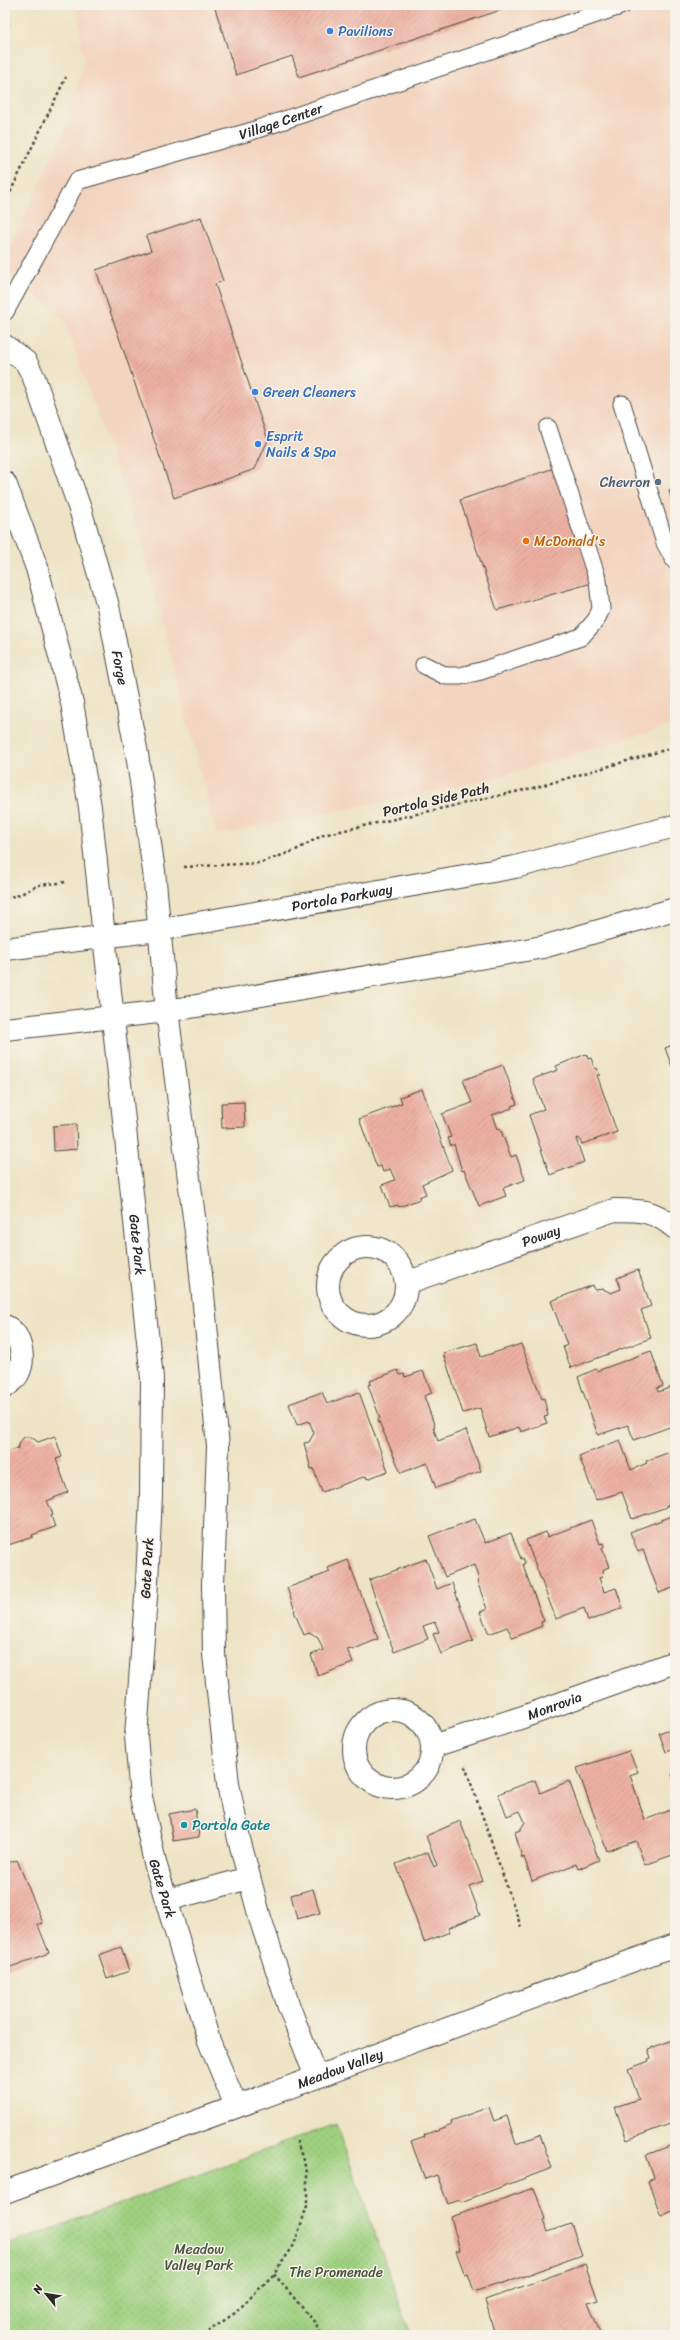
<svg xmlns="http://www.w3.org/2000/svg" width="680" height="2340" font-family="Sriracha,sans-serif">
<defs>
<pattern id="park-dots" width="8" height="8" patternUnits="userSpaceOnUse"><rect width="8" height="8" fill="#9ed07f"/><path d="M2 2h.1M6 6h.1" fill="none" stroke="#88b36e" stroke-width="1.8" stroke-linecap="round"/></pattern>
<pattern id="building-hatch" width="6" height="6" patternUnits="userSpaceOnUse"><rect width="6" height="6" fill="#edb1a1"/><path d="M-1 1l2-2M0 6l6-6M5 7l2-2" fill="none" stroke="#cb988b"/></pattern>
</defs>
<rect width="100%" height="100%" fill="#f7f3e8"/>
<filter id="ink" filterUnits="userSpaceOnUse"><feTurbulence type="fractalNoise" baseFrequency=".025" numOctaves="2"/><feDisplacementMap in="SourceGraphic" scale="8" xChannelSelector="R" yChannelSelector="G"/><feConvolveMatrix kernelMatrix="1 2 1 2 8 2 1 2 1" color-interpolation-filters="sRGB"/></filter>
<filter id="wash" filterUnits="userSpaceOnUse"><feTurbulence type="fractalNoise" baseFrequency=".012" numOctaves="4" result="noise"/><feDisplacementMap in="SourceGraphic" scale="16" xChannelSelector="R" yChannelSelector="G"/><feGaussianBlur stdDeviation="0.9" result="paint"/><feColorMatrix in="noise" values="0 0 0 0 0 0 0 0 0 0 0 0 0 0 0 0 0 1.4 0 .05"/><feComposite in="paint" operator="in"/></filter>
<g filter="url(#wash)">
<rect width="100%" height="100%" fill="#eee3c5"/>
<!-- built -->
<path fill="#f3d4bf" d="M 76,5 L 675,5 L 675,724 L 488,780 L 217,835 L 139,533 L 64,319 L 5,269 L 5,258 L 69,121 L 84,59 Z"/>
<!-- park -->
<path fill="url(#park-dots)" stroke="#647e55" d="M 336,2124 L 411,2335 L 5,2335 L 5,2246 Z"/>
<g id="blocks">
<!-- building -->
<g fill="url(#building-hatch)">
<path d="M 5,5 L 8,5 L 9,27 L 5,28 Z"/>
<path d="M 214,5 L 516,5 L 299,77 L 292,56 L 236,75 Z"/>
<path d="M 201,217 L 223,281 L 215,284 L 268,440 L 255,469 L 174,498 L 96,270 L 151,251 L 146,236 Z"/>
<path d="M 554,468 L 592,583 L 497,610 L 460,500 Z"/>
<path d="M 675,489 L 675,509 L 669,491 Z"/>
<path d="M 675,1044 L 675,1074 L 665,1048 Z"/>
<path d="M 586,1054 L 588,1059 L 591,1058 L 595,1069 L 597,1068 L 600,1075 L 597,1075 L 617,1132 L 582,1144 L 579,1138 L 576,1139 L 584,1162 L 550,1175 L 529,1115 L 544,1109 L 533,1079 L 558,1070 L 556,1066 Z"/>
<path d="M 503,1065 L 517,1104 L 511,1106 L 512,1108 L 492,1115 L 497,1129 L 500,1128 L 511,1157 L 516,1155 L 525,1180 L 503,1188 L 506,1196 L 479,1206 L 464,1170 L 462,1171 L 454,1144 L 451,1146 L 448,1138 L 451,1137 L 442,1114 L 472,1103 L 463,1080 Z"/>
<path d="M 422,1089 L 452,1170 L 422,1184 L 426,1194 L 419,1197 L 420,1199 L 399,1207 L 398,1205 L 390,1207 L 382,1185 L 395,1180 L 390,1169 L 383,1172 L 381,1166 L 377,1167 L 359,1119 L 402,1103 L 400,1097 Z"/>
<path d="M 244,1102 L 245,1127 L 222,1128 L 221,1103 Z"/>
<path d="M 76,1124 L 77,1149 L 54,1151 L 53,1126 Z"/>
<path d="M 638,1270 L 651,1306 L 641,1310 L 651,1338 L 571,1368 L 563,1347 L 567,1345 L 551,1301 L 593,1285 L 595,1290 L 603,1289 L 611,1293 L 621,1289 L 617,1278 Z"/>
<path d="M 477,1343 L 481,1357 L 521,1344 L 542,1399 L 544,1398 L 548,1416 L 544,1417 L 547,1423 L 521,1432 L 519,1427 L 489,1437 L 480,1408 L 463,1413 L 443,1353 Z"/>
<path d="M 651,1351 L 663,1386 L 657,1388 L 658,1392 L 675,1386 L 675,1425 L 634,1440 L 628,1425 L 598,1435 L 578,1377 L 596,1369 L 597,1371 Z"/>
<path d="M 398,1370 L 400,1375 L 404,1374 L 405,1377 L 423,1371 L 432,1393 L 424,1396 L 435,1427 L 433,1427 L 438,1441 L 466,1430 L 481,1471 L 436,1488 L 427,1463 L 401,1473 L 378,1419 L 380,1418 L 368,1385 L 371,1384 L 370,1381 Z"/>
<path d="M 322,1392 L 327,1404 L 359,1392 L 388,1471 L 367,1479 L 366,1476 L 322,1492 L 313,1468 L 311,1469 L 304,1443 L 309,1442 L 314,1433 L 309,1421 L 297,1425 L 289,1404 Z"/>
<path d="M 55,1436 L 62,1457 L 56,1459 L 68,1492 L 47,1501 L 51,1509 L 53,1515 L 51,1516 L 55,1527 L 32,1535 L 33,1537 L 5,1546 L 5,1453 L 18,1448 L 20,1442 L 24,1437 L 31,1437 L 38,1442 Z"/>
<path d="M 620,1440 L 631,1470 L 647,1463 L 646,1461 L 675,1450 L 675,1505 L 670,1506 L 670,1504 L 664,1508 L 632,1519 L 622,1492 L 596,1500 L 579,1456 Z"/>
<path d="M 675,1515 L 675,1587 L 659,1593 L 643,1550 L 638,1552 L 630,1532 Z"/>
<path d="M 475,1519 L 485,1543 L 511,1533 L 521,1559 L 523,1558 L 525,1563 L 523,1564 L 525,1571 L 544,1621 L 541,1622 L 542,1626 L 513,1638 L 507,1627 L 489,1634 L 480,1612 L 487,1609 L 477,1581 L 479,1580 L 474,1565 L 445,1577 L 429,1536 Z"/>
<path d="M 591,1520 L 600,1544 L 603,1543 L 604,1547 L 602,1548 L 609,1567 L 604,1569 L 602,1577 L 599,1578 L 604,1592 L 616,1588 L 623,1608 L 588,1621 L 584,1608 L 556,1619 L 526,1540 L 546,1532 L 547,1537 Z"/>
<path d="M 426,1559 L 437,1589 L 452,1583 L 473,1641 L 441,1654 L 433,1634 L 439,1632 L 435,1622 L 423,1626 L 428,1639 L 394,1652 L 369,1580 Z"/>
<path d="M 348,1560 L 378,1639 L 352,1650 L 351,1648 L 347,1649 L 353,1663 L 318,1676 L 311,1655 L 323,1650 L 318,1638 L 309,1633 L 304,1635 L 294,1611 L 295,1610 L 287,1588 L 330,1572 L 328,1568 Z"/>
<path d="M 675,1727 L 675,1749 L 666,1752 L 659,1733 Z"/>
<path d="M 629,1751 L 638,1772 L 630,1775 L 645,1820 L 670,1810 L 675,1824 L 675,1854 L 645,1865 L 636,1841 L 607,1851 L 577,1768 Z"/>
<path d="M 675,1773 L 675,1783 L 672,1774 Z"/>
<path d="M 535,1780 L 540,1793 L 569,1781 L 599,1860 L 578,1869 L 576,1864 L 532,1881 L 524,1857 L 522,1858 L 515,1832 L 520,1830 L 525,1822 L 520,1811 L 507,1816 L 498,1794 Z"/>
<path d="M 195,1809 L 199,1837 L 173,1841 L 169,1814 Z"/>
<path d="M 460,1821 L 483,1881 L 469,1886 L 480,1915 L 448,1928 L 450,1932 L 424,1942 L 396,1864 L 428,1852 L 434,1867 L 437,1865 L 426,1836 Z"/>
<path d="M 17,1860 L 43,1923 L 38,1925 L 49,1953 L 5,1969 L 5,1864 Z"/>
<path d="M 313,1889 L 320,1913 L 297,1919 L 291,1895 Z"/>
<path d="M 121,1947 L 129,1971 L 107,1979 L 99,1955 Z"/>
<path d="M 673,2040 L 675,2122 L 627,2140 L 615,2107 L 639,2099 L 628,2069 L 649,2061 L 648,2059 L 651,2058 L 648,2049 Z"/>
<path d="M 489,2107 L 494,2121 L 507,2116 L 516,2144 L 540,2135 L 552,2168 L 461,2202 L 460,2200 L 448,2204 L 437,2175 L 425,2179 L 411,2142 L 425,2137 L 424,2135 L 452,2124 L 451,2121 Z"/>
<path d="M 675,2144 L 675,2210 L 661,2216 L 648,2181 L 654,2178 L 646,2155 Z"/>
<path d="M 534,2188 L 545,2219 L 543,2220 L 547,2232 L 571,2224 L 582,2255 L 500,2285 L 499,2283 L 474,2291 L 468,2274 L 465,2275 L 456,2251 L 460,2250 L 451,2217 Z"/>
<path d="M 585,2264 L 598,2300 L 588,2303 L 601,2335 L 495,2335 L 485,2300 Z"/>
</g>
</g>
</g>
<g filter="url(#ink)">
<use href="#blocks" fill-opacity="0" stroke="#484742" stroke-width="1"/>
<g fill="none" stroke-linecap="round" stroke-linejoin="round">
<!-- service casing -->
<g stroke="#484742" stroke-width="19">
<g id="service">
<path id="s1" d="M 5,312 L 77,181 L 249,132 L 623,5"/>
<path d="M 622,404 L 665,543 L 675,561"/>
<path d="M 424,665 L 446,676 L 460,676 L 481,671 L 581,637 L 596,620 L 601,609 L 598,581 L 548,428"/>
</g>
</g>
<!-- minor casing -->
<g stroke="#484742" stroke-width="24">
<g id="minor">
<circle cx="367" cy="1286" r="39"/>
<path id="s2" d="M 406,1283 L 614,1210 C 640,1210 654,1210 675,1228"/>
<path d="M 5,1326 C 21,1333 26,1359 18,1374 C 16,1378 9,1384 5,1387"/>
<circle cx="393" cy="1749" r="39"/>
<path id="s3" d="M 433,1746 L 523,1717 L 675,1662"/>
</g>
</g>
<!-- tertiary casing -->
<g stroke="#484742" stroke-width="24">
<g id="tertiary">
<path id="s4" d="M 5,346 L 26,362 L 34,378 L 81,512 L 108,606 L 137,754 L 154,871 L 167,1011 L 199,1255 L 218,1446 L 213,1583 L 214,1654 L 228,1784 L 239,1839 L 260,1918 L 289,2007 L 316,2077"/>
<path id="s5" d="M 5,483 L 37,568 L 72,703 L 90,807 L 152,1378 L 151,1495 L 147,1583 L 136,1736 L 141,1797 L 155,1863 L 209,2041 L 236,2106"/>
<path d="M 167,1900 L 249,1878"/>
<path id="s6" d="M 5,2192 L 675,1945"/>
</g>
</g>
<!-- primary casing -->
<g stroke="#484742" stroke-width="24">
<g id="primary">
<path id="s7" d="M 5,949 L 158,930 L 515,867 L 675,826"/>
<path d="M 5,1029 L 167,1011 L 543,947 L 675,909"/>
</g>
</g>
<!-- path -->
<g stroke="#484742" stroke-width="2.5" stroke-dasharray="3 3" stroke-linecap="butt">
<path d="M 5,187 L 11,191"/>
<path d="M 5,203 L 66,77"/>
<path d="M 184,867 L 259,863 L 294,851 L 323,835 L 537,787 L 675,747"/>
<path d="M 5,898 L 19,895 L 38,885 L 68,882"/>
<path d="M 465,1766 L 521,1927"/>
<path d="M 274,2274 L 316,2324 L 322,2335"/>
<path d="M 203,2335 L 235,2313 L 274,2274 L 294,2245 L 307,2206 L 307,2172 L 296,2139"/>
</g>
<!-- service -->
<use href="#service" stroke="#fff" stroke-width="17"/>
<!-- minor -->
<use href="#minor" stroke="#fff" stroke-width="22"/>
<!-- tertiary -->
<use href="#tertiary" stroke="#fff" stroke-width="22"/>
<!-- primary -->
<use href="#primary" stroke="#fff" stroke-width="22"/>
</g>
</g>
<!-- markers -->
<g fill="#3f7fe0" stroke="#f7f3e8" stroke-width="1.5">
<circle cx="330" cy="31" r="4"/>
<circle cx="255" cy="392" r="4"/>
<circle cx="258" cy="444" r="4"/>
</g>
<circle fill="#5c6f8a" stroke="#f7f3e8" stroke-width="1.5" cx="658" cy="482" r="4"/>
<circle fill="#e8710a" stroke="#f7f3e8" stroke-width="1.5" cx="526" cy="541" r="4"/>
<circle fill="#0f9aa8" stroke="#f7f3e8" stroke-width="1.5" cx="184" cy="1825" r="4"/>
<g text-anchor="middle" dominant-baseline="central" stroke-width="3" stroke-linejoin="round" paint-order="stroke">
<!-- shop labels -->
<g font-size="14" fill="#366cbe" stroke="#f7f3e8" text-anchor="start">
<text x="338" y="31">Pavilions</text>
<text x="263" y="392">Green Cleaners</text>
<text x="266" y="436">Esprit<tspan x="266" dy="16">Nails &amp; Spa</tspan></text>
</g>
<!-- street labels -->
<g font-size="14" fill="#2b2b2b" stroke="#f7f3e8">
<text stroke="none"><textPath href="#s1" startOffset="362">Village Center</textPath></text>
<text stroke="none"><textPath href="#s4" startOffset="347">Forge</textPath></text>
<text transform="translate(436 800) rotate(-13)">Portola Side Path</text>
<text stroke="none"><textPath href="#s7" startOffset="341">Portola Parkway</textPath></text>
<text stroke="none"><textPath href="#s2" startOffset="143">Poway</textPath></text>
<text stroke="none"><textPath href="#s5" startOffset="776">Gate Park</textPath></text>
<text transform="translate(147 1568) rotate(-87)">Gate Park</text>
<text stroke="none"><textPath href="#s3" startOffset="128">Monrovia</textPath></text>
<text stroke="none"><textPath href="#s5" startOffset="1424">Gate Park</textPath></text>
<text stroke="none"><textPath href="#s6" startOffset="357">Meadow Valley</textPath></text>
</g>
<!-- service labels -->
<g font-size="14" fill="#4e5e75" stroke="#f7f3e8" text-anchor="end">
<text x="650" y="482">Chevron</text>
</g>
<!-- food labels -->
<g font-size="14" fill="#c56008" stroke="#f7f3e8" text-anchor="start">
<text x="534" y="541">McDonald's</text>
</g>
<!-- culture labels -->
<g font-size="14" fill="#0d838f" stroke="#f7f3e8" text-anchor="start">
<text x="192" y="1825">Portola Gate</text>
</g>
<!-- park labels -->
<g font-size="14" fill="#485440" stroke="#f7f3e8">
<text x="199" y="2249">Meadow<tspan x="199" dy="16">Valley Park</tspan></text>
<text x="336" y="2272">The Promenade</text>
</g>
</g>
<!-- margin -->
<rect width="680" height="2340" fill="none" stroke="#f7f3e8" stroke-width="20"/>
<!-- north arrow -->
<g transform="translate(46 2294) rotate(300)" stroke="#f7f3e8" stroke-width="3" paint-order="stroke">
<path d="M0-3L7 15L0 10L-7 15Z" fill="#2b2b2b"/>
<text y="-6" font-size="11" font-weight="bold" text-anchor="middle" fill="#2b2b2b">N</text>
</g>
</svg>
